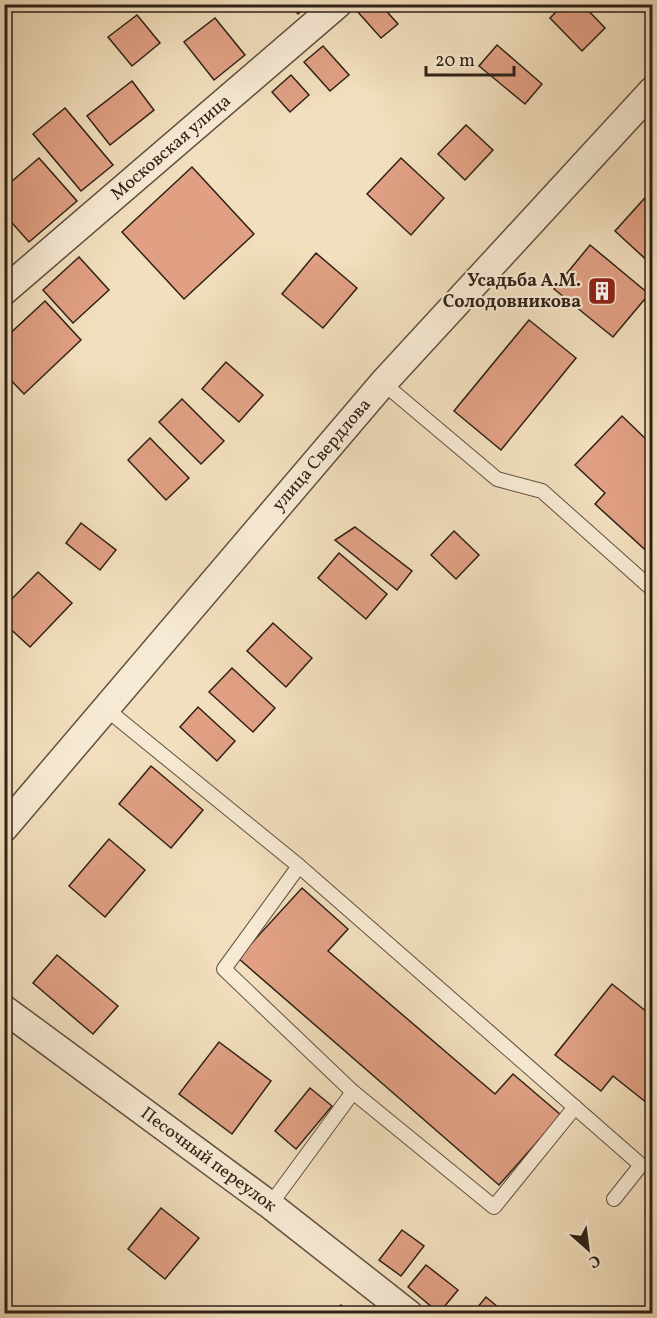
<svg xmlns="http://www.w3.org/2000/svg" width="657" height="1318" font-family="Vollkorn,serif">
<rect width="100%" height="100%" fill="#f2dfbd"/>
<filter id="stains"><feTurbulence type="fractalNoise" baseFrequency=".00333" numOctaves="4"/><feColorMatrix values="0 0 0 0 .2 0 0 0 0 .09 0 0 0 0 .02 0 0 0 .5 -.17"/></filter>
<radialGradient id="worn" r=".72"><stop offset=".6" stop-color="#630" stop-opacity="0"/><stop offset="1" stop-color="#630" stop-opacity=".3"/></radialGradient>
<!-- building -->
<g fill="#e1a084" stroke="#2f2118" stroke-width="1.5">
<path d="M 4,4 L 19,4 L 4,17 Z"/>
<path d="M 290,4 L 309,4 L 298,14 Z"/>
<path d="M 365,4 L 380,4 L 398,24 L 381,38 L 357,11 Z"/>
<path d="M 564,4 L 582,4 L 605,28 L 582,51 L 550,18 Z"/>
<path d="M 137,15 L 160,43 L 132,66 L 108,37 Z"/>
<path d="M 215,18 L 245,55 L 214,80 L 184,42 Z"/>
<path d="M 497,45 L 542,84 L 525,104 L 479,66 Z"/>
<path d="M 323,46 L 349,75 L 330,91 L 304,62 Z"/>
<path d="M 291,75 L 309,95 L 290,112 L 272,92 Z"/>
<path d="M 132,81 L 154,110 L 110,145 L 87,116 Z"/>
<path d="M 65,108 L 113,165 L 81,191 L 33,134 Z"/>
<path d="M 466,125 L 493,150 L 465,180 L 438,154 Z"/>
<path d="M 39,158 L 77,201 L 29,242 L 4,214 L 4,188 Z"/>
<path d="M 401,158 L 444,198 L 411,235 L 367,194 Z"/>
<path d="M 192,167 L 254,234 L 184,299 L 122,232 Z"/>
<path d="M 652,190 L 652,265 L 615,231 Z"/>
<path d="M 590,245 L 649,294 L 613,337 L 554,289 Z"/>
<path d="M 316,253 L 357,288 L 323,328 L 282,294 Z"/>
<path d="M 79,257 L 109,290 L 73,323 L 43,290 Z"/>
<path d="M 45,301 L 81,340 L 24,394 L 4,373 L 4,339 Z"/>
<path d="M 529,320 L 576,358 L 501,450 L 454,411 Z"/>
<path d="M 226,362 L 263,395 L 239,422 L 202,389 Z"/>
<path d="M 182,399 L 224,441 L 201,464 L 159,422 Z"/>
<path d="M 622,416 L 652,445 L 652,556 L 595,504 L 605,493 L 575,465 Z"/>
<path d="M 150,438 L 189,478 L 166,500 L 128,460 Z"/>
<path d="M 81,523 L 116,550 L 100,570 L 66,543 Z"/>
<path d="M 355,527 L 412,571 L 397,590 L 335,540 Z"/>
<path d="M 454,531 L 479,555 L 456,579 L 431,555 Z"/>
<path d="M 339,553 L 387,594 L 366,619 L 318,578 Z"/>
<path d="M 38,572 L 72,603 L 30,647 L 4,623 L 4,607 Z"/>
<path d="M 273,623 L 312,658 L 286,687 L 247,651 Z"/>
<path d="M 232,668 L 275,708 L 253,732 L 209,692 Z"/>
<path d="M 198,707 L 235,741 L 217,761 L 180,727 Z"/>
<path d="M 151,766 L 203,810 L 171,848 L 119,804 Z"/>
<path d="M 109,839 L 145,870 L 105,917 L 69,886 Z"/>
<path d="M 302,888 L 348,929 L 328,951 L 495,1094 L 513,1074 L 561,1115 L 499,1185 L 238,958 Z"/>
<path d="M 57,955 L 118,1006 L 93,1034 L 33,983 Z"/>
<path d="M 612,984 L 652,1016 L 652,1107 L 613,1076 L 601,1091 L 555,1055 Z"/>
<path d="M 219,1042 L 271,1081 L 232,1134 L 179,1094 Z"/>
<path d="M 310,1088 L 332,1106 L 296,1149 L 275,1131 Z"/>
<path d="M 652,1204 L 652,1219 L 645,1213 Z"/>
<path d="M 161,1208 L 199,1238 L 165,1279 L 128,1249 Z"/>
<path d="M 402,1230 L 424,1246 L 401,1276 L 379,1260 Z"/>
<path d="M 426,1265 L 458,1290 L 439,1313 L 408,1287 Z"/>
<path d="M 486,1297 L 505,1313 L 472,1314 Z"/>
<path d="M 341,1305 L 352,1314 L 334,1314 Z"/>
</g>
<g fill="none" stroke-linecap="round" stroke-linejoin="round">
<!-- lane casing -->
<g stroke="#605041" stroke-width="16">
<g id="lane">
<path d="M 383,383 L 497,479 L 542,491 L 652,589"/>
<path d="M 105,708 L 299,866 L 224,969 L 353,1092 L 270,1205"/>
<path d="M 299,866 L 641,1165 L 614,1199"/>
<path d="M 353,1092 L 494,1207 L 575,1107"/>
</g>
</g>
<!-- street casing -->
<g stroke="#605041" stroke-width="30">
<g id="street">
<path id="s1" d="M 4,291 L 338,4"/>
<path id="s2" d="M 4,828 L 383,383 L 652,91"/>
<path id="s3" d="M 4,1009 L 270,1205 L 409,1314"/>
</g>
</g>
<!-- lane -->
<use href="#lane" stroke="#f7ead4" stroke-width="14"/>
<!-- street -->
<use href="#street" stroke="#f7ead4" stroke-width="27"/>
</g>
<!-- icons -->
<defs>
<g id="building-square" transform="scale(1.5)"><rect x="-9" y="-9" width="18" height="18" rx="4" fill="#8f2418" stroke="#f7ead4"/><path d="M-4-6H4V6H1V3H-1V6H-4ZM-2.5-4.3h1.7v1.8h-1.7ZM.8-4.3h1.7v1.8H.8ZM-2.5-1h1.7V.8h-1.7ZM.8-1h1.7V.8H.8Z" fill="#fff"/></g>
</defs>
<g fill-rule="evenodd">
<use href="#building-square" x="602" y="291"/>
</g>
<g text-anchor="middle" dominant-baseline="central" stroke-width="4.5" stroke-linejoin="round" paint-order="stroke">
<!-- street labels -->
<g font-size="18" fill="#2f2118" stroke="#f7ead4">
<text stroke="none"><textPath href="#s1" startOffset="220">Московская улица</textPath></text>
<text stroke="none"><textPath href="#s2" startOffset="490">улица Свердлова</textPath></text>
<text stroke="none"><textPath href="#s3" startOffset="254">Песочный переулок</textPath></text>
</g>
<!-- poi labels -->
<g font-size="18" font-weight="bold" fill="#2f2118" stroke="#f7ead4" text-anchor="end">
<text x="581" y="281">Усадьба А.М.<tspan x="581" dy="21">Солодовникова</tspan></text>
</g>
</g>
<!-- margin -->
<rect width="657" height="1318" fill="none" stroke="#f2dfbd" stroke-width="24"/>
<rect x="6" y="6" width="645" height="1306" fill="none" stroke="#2f2118" stroke-width="3"/>
<rect x="12" y="12" width="633" height="1294" fill="none" stroke="#2f2118" stroke-width="1.5"/>
<!-- north arrow -->
<g transform="translate(588 1249) rotate(152)" stroke="#f7ead4" stroke-width="4.5" paint-order="stroke">
<path d="M0-4.5L10 22L0 15L-10 22Z" fill="#2f2118"/>
<text y="-9" font-size="16" font-weight="bold" text-anchor="middle" fill="#2f2118">С</text>
</g>
<!-- scale -->
<path d="M426 66v9h88v-9" fill="none" stroke="#2f2118" stroke-width="3"/>
<text x="435" y="66" font-size="18" fill="#2f2118" stroke="#f7ead4" stroke-width="4.5" paint-order="stroke">20 m</text>
<rect width="100%" height="100%" filter="url(#stains)"/>
<rect width="100%" height="100%" fill="url(#worn)"/>
</svg>
